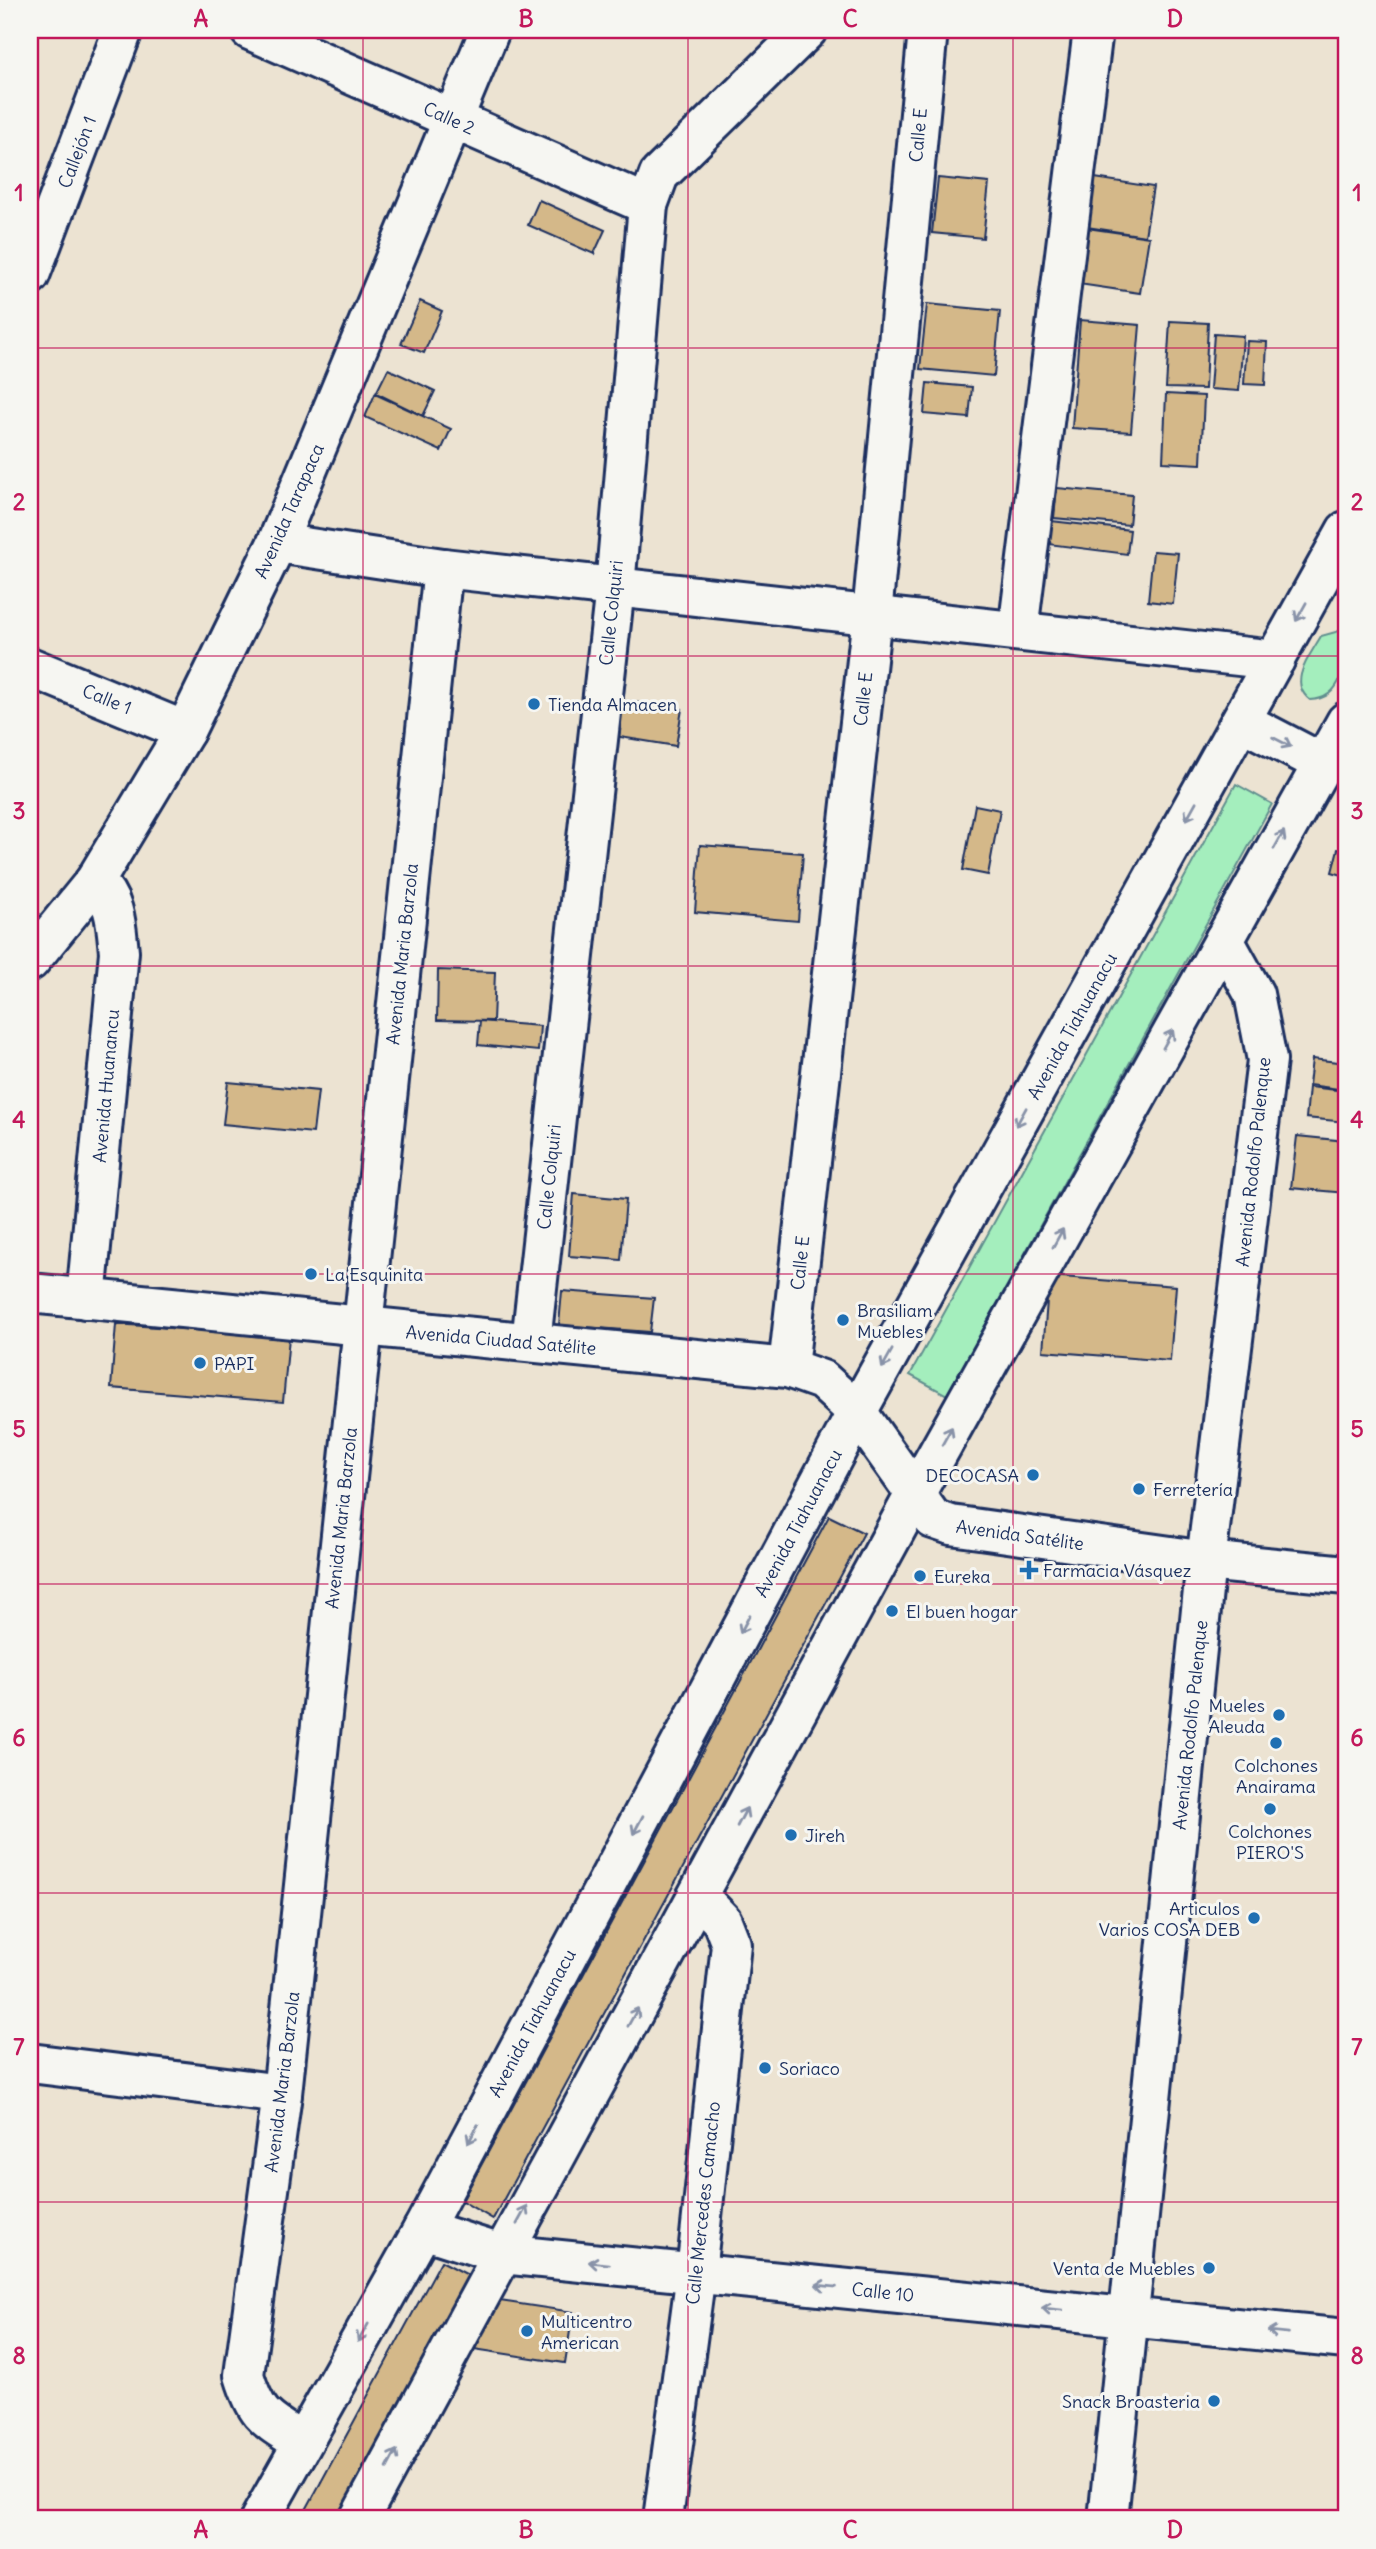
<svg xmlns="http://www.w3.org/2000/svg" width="1376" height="2549" font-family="Delius,sans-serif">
<rect width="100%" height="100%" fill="#ece3d2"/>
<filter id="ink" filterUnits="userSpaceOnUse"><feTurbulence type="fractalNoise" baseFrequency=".0143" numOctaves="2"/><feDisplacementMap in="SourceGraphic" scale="14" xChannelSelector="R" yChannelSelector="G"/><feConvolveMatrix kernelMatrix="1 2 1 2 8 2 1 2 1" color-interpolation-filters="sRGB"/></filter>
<g filter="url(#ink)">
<!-- green -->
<g fill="#a4eebd" stroke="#608e8e" stroke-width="2">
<path d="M 1339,631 L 1346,635 C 1346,661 1344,699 1310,700 C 1287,682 1310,656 1321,636 Z"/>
<path d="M 1236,784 L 1272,804 L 947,1395 L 910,1375 Z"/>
</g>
<!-- building -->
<g fill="#d4b889" stroke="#1b2f5e" stroke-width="2">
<path d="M 1082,176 L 1153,187 L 1145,236 L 1074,225 Z"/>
<path d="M 938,178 L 989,183 L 983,238 L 932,233 Z"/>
<path d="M 539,200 L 605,230 L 594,254 L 528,225 Z"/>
<path d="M 1080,227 L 1149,237 L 1140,293 L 1072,283 Z"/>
<path d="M 420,301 L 442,311 L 424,353 L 401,344 Z"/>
<path d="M 927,304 L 1000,311 L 994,376 L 920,369 Z"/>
<path d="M 1080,320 L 1140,325 L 1131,432 L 1072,428 Z"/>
<path d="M 1170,321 L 1208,323 L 1205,389 L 1166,388 Z"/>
<path d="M 1214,334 L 1243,336 L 1239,391 L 1210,389 Z"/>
<path d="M 1247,341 L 1267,342 L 1265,385 L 1244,384 Z"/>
<path d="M 388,369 L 435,391 L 423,416 L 376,393 Z"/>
<path d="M 927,383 L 972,387 L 969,418 L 924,414 Z"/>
<path d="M 375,394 L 451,429 L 441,451 L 365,417 Z"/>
<path d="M 1166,394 L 1204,396 L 1201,464 L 1163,462 Z"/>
<path d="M 1057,488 L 1132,495 L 1129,525 L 1054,518 Z"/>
<path d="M 1051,521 L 1130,530 L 1127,554 L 1048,544 Z"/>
<path d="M 1153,551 L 1178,553 L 1173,604 L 1148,601 Z"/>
<path d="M 619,700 L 682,709 L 676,746 L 614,736 Z"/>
<path d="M 975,805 L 1000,810 L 988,875 L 963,870 Z"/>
<path d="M 700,845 L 803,853 L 798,921 L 695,912 Z"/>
<path d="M 1338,849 L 1346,851 L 1346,876 L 1332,872 Z"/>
<path d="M 438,970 L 495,972 L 493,1021 L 437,1020 Z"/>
<path d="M 480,1021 L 540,1026 L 538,1051 L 478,1045 Z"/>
<path d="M 1312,1059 L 1346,1063 L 1346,1090 L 1309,1085 Z"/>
<path d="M 228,1082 L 318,1091 L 313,1133 L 223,1124 Z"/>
<path d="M 1309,1087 L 1346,1091 L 1346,1122 L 1306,1118 Z"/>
<path d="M 1297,1136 L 1346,1141 L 1346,1193 L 1291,1188 Z"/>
<path d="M 574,1194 L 626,1199 L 621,1260 L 569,1256 Z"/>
<path d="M 1049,1276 L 1176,1286 L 1170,1361 L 1043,1351 Z"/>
<path d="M 562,1291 L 654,1298 L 650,1332 L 559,1325 Z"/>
<path d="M 116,1324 L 289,1337 L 283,1402 L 111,1388 Z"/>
<path d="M 829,1516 L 864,1533 L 493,2219 L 462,2201 Z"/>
<path d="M 441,2261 L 470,2276 L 338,2519 L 301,2519 Z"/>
<path d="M 500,2301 L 573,2312 L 565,2363 L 474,2349 Z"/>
</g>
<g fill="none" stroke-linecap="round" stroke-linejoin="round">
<!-- minor casing -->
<g stroke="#1b2f5e" stroke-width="44">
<g id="minor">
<path d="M 250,30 L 648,205"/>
<path d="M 30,275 L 123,30"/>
<path d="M 277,543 L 443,568 L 1275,660"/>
<path d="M 1018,631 L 1093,30"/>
<path d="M 30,667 L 185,731"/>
<path d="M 30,961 L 95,881 L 185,731 L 277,543 L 490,30"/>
<path d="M 86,1299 L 119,952 C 116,924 116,901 95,881"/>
<path d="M 531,1342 L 615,587 L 648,205 L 659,175 L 807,30"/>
<path d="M 788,1368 L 872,615 L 928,30"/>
<path d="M 30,2063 L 282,2094"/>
<path d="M 423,2229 L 501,2254 L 1346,2339"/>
<path d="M 301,2442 C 266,2419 257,2418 244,2375 L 282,2094 L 443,568"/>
<path d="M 260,2519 L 423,2229 L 857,1412"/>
<path d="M 359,2519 L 914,1496"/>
<path d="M 663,2519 L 696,2273 L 731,1944 L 722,1921 L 699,1897"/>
<path d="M 1108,2519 L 1206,1561 L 1267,1060 L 1254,994 L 1224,940"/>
</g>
</g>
<!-- major casing -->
<g stroke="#1b2f5e" stroke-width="44">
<g id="major">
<path d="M 1241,721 L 1322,763"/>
<path d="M 30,1293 L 788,1368 L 822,1380 L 857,1412 L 933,1519 L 951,1525 L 1206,1561 L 1346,1575"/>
<path d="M 857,1412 L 1346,531"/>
<path d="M 914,1496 L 1346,722"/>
</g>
</g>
<!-- minor -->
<use href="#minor" stroke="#f6f6f2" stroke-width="38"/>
<!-- major -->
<use href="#major" stroke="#f6f6f2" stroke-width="38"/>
</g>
<!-- one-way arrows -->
<defs><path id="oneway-shaft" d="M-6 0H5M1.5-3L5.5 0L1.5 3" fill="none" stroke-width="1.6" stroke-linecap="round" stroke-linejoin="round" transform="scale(1.75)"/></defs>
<g stroke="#8892a8">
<use href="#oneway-shaft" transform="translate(1301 612) rotate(119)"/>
<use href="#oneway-shaft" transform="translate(1282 742) rotate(27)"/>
<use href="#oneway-shaft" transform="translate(1191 811) rotate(119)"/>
<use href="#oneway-shaft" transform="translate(1279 840) rotate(-61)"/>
<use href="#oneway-shaft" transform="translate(1168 1039) rotate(-61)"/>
<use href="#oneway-shaft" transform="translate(1021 1117) rotate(119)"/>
<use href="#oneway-shaft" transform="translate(1058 1238) rotate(-61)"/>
<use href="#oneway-shaft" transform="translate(887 1359) rotate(119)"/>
<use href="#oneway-shaft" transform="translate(947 1436) rotate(-61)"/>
<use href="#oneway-shaft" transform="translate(745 1624) rotate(118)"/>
<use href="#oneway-shaft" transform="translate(742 1817) rotate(-62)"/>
<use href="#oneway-shaft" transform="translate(638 1825) rotate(118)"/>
<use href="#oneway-shaft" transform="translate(633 2017) rotate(-61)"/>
<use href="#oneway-shaft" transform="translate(473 2134) rotate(118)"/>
<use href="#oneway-shaft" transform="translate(522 2215) rotate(-61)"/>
<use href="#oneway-shaft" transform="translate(599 2263) rotate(-174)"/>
<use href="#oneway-shaft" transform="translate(826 2286) rotate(-174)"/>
<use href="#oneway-shaft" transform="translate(1052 2309) rotate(-174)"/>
<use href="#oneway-shaft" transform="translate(1278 2332) rotate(-174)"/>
<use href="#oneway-shaft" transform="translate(363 2333) rotate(120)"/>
<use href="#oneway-shaft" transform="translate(392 2459) rotate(-62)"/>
</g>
</g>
<!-- grid -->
<path fill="none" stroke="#c2185b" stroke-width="2" stroke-opacity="0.55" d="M 363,30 L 363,2519M 688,30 L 688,2519M 1013,30 L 1013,2519M 30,348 L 1346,348M 30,656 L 1346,656M 30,966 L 1346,966M 30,1274 L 1346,1274M 30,1584 L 1346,1584M 30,1893 L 1346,1893M 30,2202 L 1346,2202"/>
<!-- markers -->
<g fill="#1f6fb2" stroke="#f6f6f2" stroke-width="2.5">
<circle cx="534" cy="704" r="7"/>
<circle cx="311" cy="1274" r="7"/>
<circle cx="843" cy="1320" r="7"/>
<circle cx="200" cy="1363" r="7"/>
<circle cx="1033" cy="1475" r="7"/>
<circle cx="1139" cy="1489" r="7"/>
<path d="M1025.5 1559.5h7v7h7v7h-7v7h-7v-7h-7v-7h7z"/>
<circle cx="920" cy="1576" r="7"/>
<circle cx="892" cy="1611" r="7"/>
<circle cx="1279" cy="1715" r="7"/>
<circle cx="1276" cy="1743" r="7"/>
<circle cx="1270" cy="1809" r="7"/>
<circle cx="791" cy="1835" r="7"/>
<circle cx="1254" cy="1918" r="7"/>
<circle cx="765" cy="2068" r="7"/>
<circle cx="1209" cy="2268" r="7"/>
<circle cx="527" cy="2331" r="7"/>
<circle cx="1214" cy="2401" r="7"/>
</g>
<g text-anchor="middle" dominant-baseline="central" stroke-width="6" stroke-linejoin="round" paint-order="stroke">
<!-- street labels -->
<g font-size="18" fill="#1b2f5e" stroke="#f6f6f2">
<text transform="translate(449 118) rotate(24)">Calle 2</text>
<text transform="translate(918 135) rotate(-85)">Calle E</text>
<text transform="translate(77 152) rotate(-69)">Callejón 1</text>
<text transform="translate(289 511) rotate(-66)">Avenida Tarapaca</text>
<text transform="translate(611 613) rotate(-84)">Calle Colquiri</text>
<text transform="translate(107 699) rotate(22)">Calle 1</text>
<text transform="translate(863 699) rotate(-84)">Calle E</text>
<text transform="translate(402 954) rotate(-84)">Avenida Maria Barzola</text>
<text transform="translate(1072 1026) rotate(-61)">Avenida Tiahuanacu</text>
<text transform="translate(106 1086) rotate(-85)">Avenida Huanancu</text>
<text transform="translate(1253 1162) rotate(-84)">Avenida Rodolfo Palenque</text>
<text transform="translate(549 1177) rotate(-84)">Calle Colquiri</text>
<text transform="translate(800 1263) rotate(-84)">Calle E</text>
<text transform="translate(501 1340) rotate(5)">Avenida Ciudad Satélite</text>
<text transform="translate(341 1518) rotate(-84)">Avenida Maria Barzola</text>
<text transform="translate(798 1523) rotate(-62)">Avenida Tiahuanacu</text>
<text transform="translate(1020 1535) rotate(8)">Avenida Satélite</text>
<text transform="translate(1190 1725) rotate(-84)">Avenida Rodolfo Palenque</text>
<text transform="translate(532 2023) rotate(-62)">Avenida Tiahuanacu</text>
<text transform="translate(282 2082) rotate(-83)">Avenida Maria Barzola</text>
<text transform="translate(703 2203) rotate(-84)">Calle Mercedes Camacho</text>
<text transform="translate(883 2292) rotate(6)">Calle 10</text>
</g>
<!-- poi labels -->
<g font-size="18" fill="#1b2f5e" stroke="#f6f6f2" text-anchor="start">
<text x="548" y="704">Tienda Almacen</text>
<text x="325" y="1274">La Esquinita</text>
<text x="857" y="1310">Brasiliam<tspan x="857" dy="21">Muebles</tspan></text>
<text x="214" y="1363">PAPI</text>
<text x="1019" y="1475" text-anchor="end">DECOCASA</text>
<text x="1153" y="1489">Ferretería</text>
<text x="1043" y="1570">Farmacia Vásquez</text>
<text x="934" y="1576">Eureka</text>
<text x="906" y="1611">El buen hogar</text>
<text x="1265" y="1705" text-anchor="end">Mueles<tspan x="1265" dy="21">Aleuda</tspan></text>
<text x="1276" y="1765" text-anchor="middle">Colchones<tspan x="1276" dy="21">Anairama</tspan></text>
<text x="1270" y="1831" text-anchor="middle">Colchones<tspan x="1270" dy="21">PIERO'S</tspan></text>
<text x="805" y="1835">Jireh</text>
<text x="1240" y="1908" text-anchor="end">Articulos<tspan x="1240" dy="21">Varios COSA DEB</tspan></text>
<text x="779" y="2068">Soriaco</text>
<text x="1195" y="2268" text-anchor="end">Venta de Muebles</text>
<text x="541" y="2321">Multicentro<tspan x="541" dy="21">American</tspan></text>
<text x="1200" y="2401" text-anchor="end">Snack Broasteria</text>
</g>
</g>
<!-- margin -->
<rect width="1376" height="2549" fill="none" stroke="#f6f6f2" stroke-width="77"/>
<rect x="38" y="38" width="1300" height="2472" fill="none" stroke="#c2185b" stroke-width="2.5"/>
<g font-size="23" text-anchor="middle" font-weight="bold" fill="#c2185b">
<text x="201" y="27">A</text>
<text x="526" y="27">B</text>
<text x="850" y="27">C</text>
<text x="1175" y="27">D</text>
<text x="19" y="201">1</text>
<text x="1357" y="201">1</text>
<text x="19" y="510">2</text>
<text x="1357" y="510">2</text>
<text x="19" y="819">3</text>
<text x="1357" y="819">3</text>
<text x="19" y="1128">4</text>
<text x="1357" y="1128">4</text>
<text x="19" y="1437">5</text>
<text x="1357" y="1437">5</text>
<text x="19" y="1746">6</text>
<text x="1357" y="1746">6</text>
<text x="19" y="2055">7</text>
<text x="1357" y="2055">7</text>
<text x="19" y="2364">8</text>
<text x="1357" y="2364">8</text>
<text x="201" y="2538">A</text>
<text x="526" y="2538">B</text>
<text x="850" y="2538">C</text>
<text x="1175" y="2538">D</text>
</g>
</svg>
